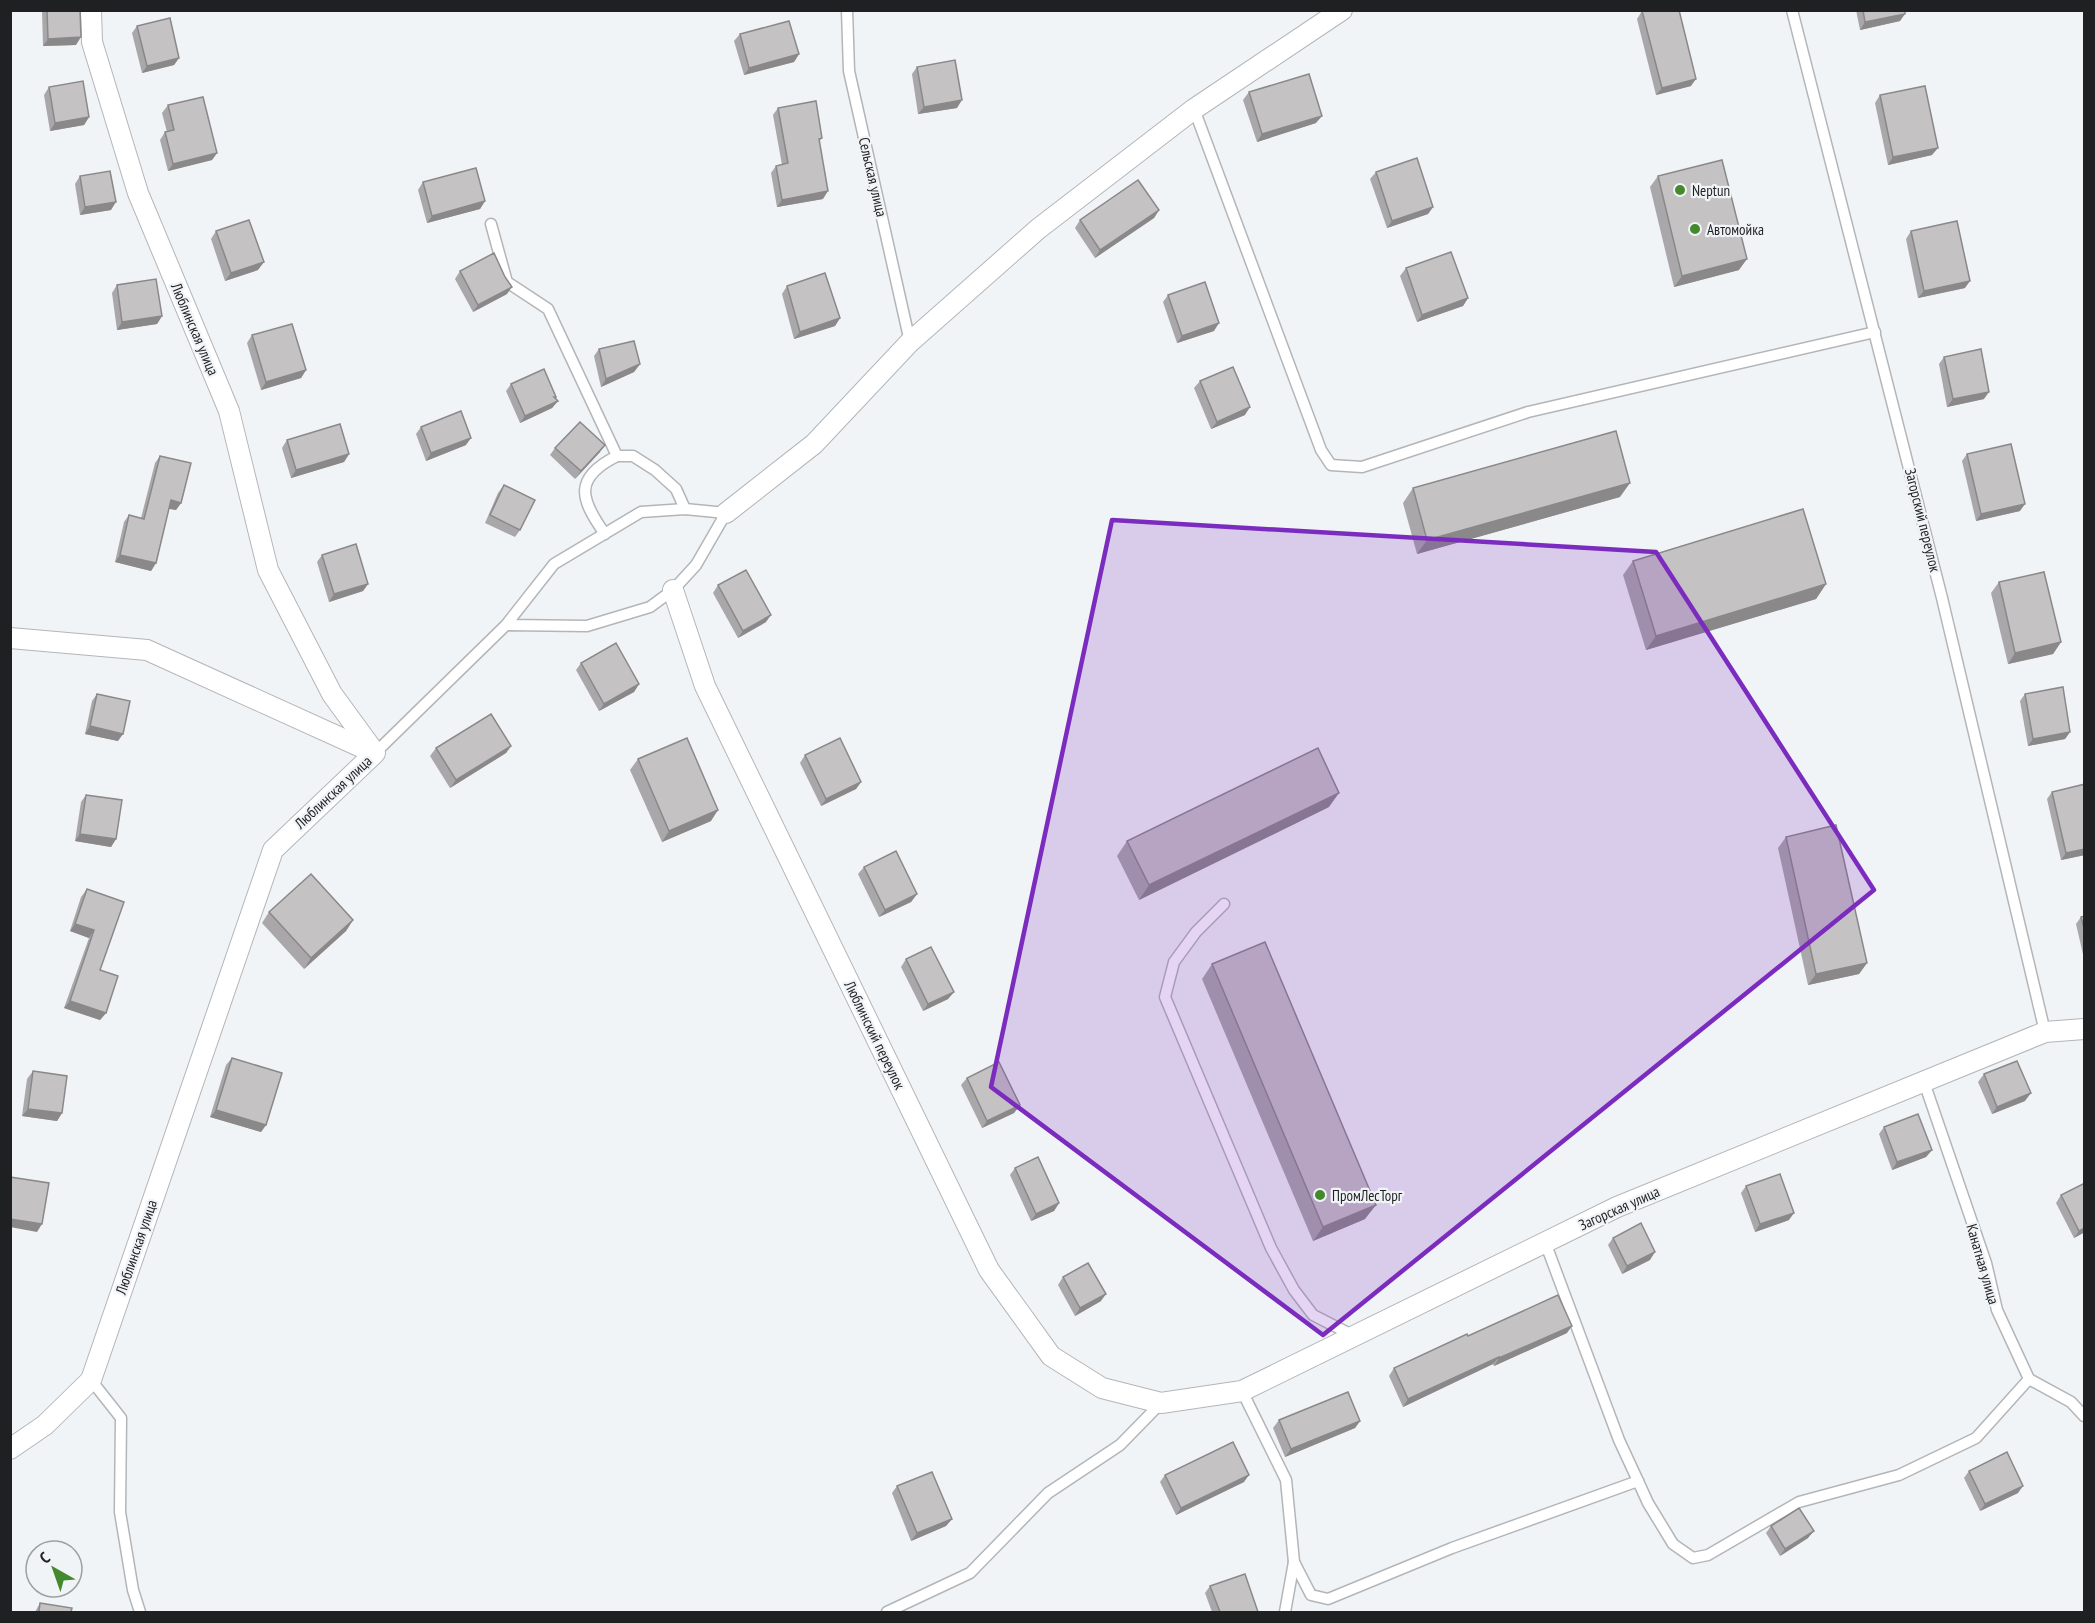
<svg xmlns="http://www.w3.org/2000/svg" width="2095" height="1623" font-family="'PT Sans Narrow',sans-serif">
<rect width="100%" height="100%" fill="#f1f4f7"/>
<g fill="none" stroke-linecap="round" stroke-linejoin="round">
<!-- service casing -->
<g stroke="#b3b6b9" stroke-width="13">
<g id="service">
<path d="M 847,10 L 849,71 L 910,342"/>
<path d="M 1792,10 L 1942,598 L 2045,1032"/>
<path d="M 1194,109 L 1321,450 L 1331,465 L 1362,467 L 1528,412 L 1875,332"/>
<path d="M 491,224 L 507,282 L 548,309 L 617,456 C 573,478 580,499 605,534"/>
<path d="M 617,456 L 633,456 L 655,470 L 676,489 L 685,509"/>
<path d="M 375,753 L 506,625 L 554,564 L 641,512 L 685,509 L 726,513 L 696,565 L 673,590 L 650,607 L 587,626 L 506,625"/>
<path d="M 1224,904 L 1196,932 L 1174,962 L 1165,997 L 1271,1248 L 1294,1290 L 1313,1315 L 1354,1336"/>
<path d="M 1924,1082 L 1986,1263 L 1997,1310 L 2029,1379 L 2071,1402 L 2084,1416"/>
<path d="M 1545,1242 L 1619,1440 L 1638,1481"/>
<path d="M 91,1380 L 121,1418 L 120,1512 L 133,1590 L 140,1612"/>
<path d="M 1242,1391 L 1286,1480 L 1294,1562 L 1285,1612"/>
<path d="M 1294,1562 L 1311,1595 L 1328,1599 L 1452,1548 L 1638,1481 L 1648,1503 L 1673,1544 L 1693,1558 L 1708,1555 L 1799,1502 L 1899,1475 L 1976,1438 L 2029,1379"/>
<path d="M 887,1612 L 970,1573 L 1048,1493 L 1120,1445 L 1161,1403"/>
</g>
</g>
<!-- minor casing -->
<g stroke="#b3b6b9" stroke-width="22">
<g id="minor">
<path d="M 726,513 L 814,444 L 910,342 L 1038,229 L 1194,109 L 1342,10"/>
<path d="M 673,590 L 705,686 L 989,1270 L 1051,1356 L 1102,1388 L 1161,1403 L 1242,1391 L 1617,1207 L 2045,1032 L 2084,1029"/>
<path d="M 10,638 L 147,650 L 372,752"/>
<path d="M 10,1449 L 45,1425 L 91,1380 L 273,850 L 375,753 L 332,694 L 268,570 L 229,411 L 138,193 L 92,42 L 91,10"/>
</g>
</g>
<!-- service -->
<use href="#service" stroke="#fff" stroke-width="10"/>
<!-- minor -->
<use href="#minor" stroke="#fff" stroke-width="20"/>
</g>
<!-- wall -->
<g fill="#a9a7a9">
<path d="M 42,10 L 80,10 L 76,45 L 43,46 Z"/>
<path d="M 1856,10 L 1905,10 L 1900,21 L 1860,30 Z"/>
<path d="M 1642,11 L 1691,86 L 1656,95 L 1637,19 Z"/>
<path d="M 137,26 L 179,58 L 174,65 L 142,73 L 132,33 Z"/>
<path d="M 740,34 L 799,54 L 794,62 L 744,75 L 734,41 Z"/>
<path d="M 917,67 L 957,108 L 918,114 L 912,74 Z"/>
<path d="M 49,87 L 89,117 L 84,125 L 50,131 L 44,95 Z"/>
<path d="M 1249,92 L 1316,123 L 1257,142 L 1243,100 Z"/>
<path d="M 1880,95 L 1932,155 L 1888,165 L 1875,103 Z"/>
<path d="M 168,105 L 217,153 L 212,160 L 168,171 L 160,140 L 165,132 L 167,132 L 162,113 Z"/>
<path d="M 778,108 L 822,138 L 819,142 L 823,199 L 777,207 L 771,173 L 776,166 L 782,165 L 773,115 Z"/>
<path d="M 1376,172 L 1433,207 L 1428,214 L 1387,228 L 1370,179 Z"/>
<path d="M 80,176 L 111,210 L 80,215 L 75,184 Z"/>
<path d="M 1658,176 L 1739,270 L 1674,287 L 1650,187 Z"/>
<path d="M 423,182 L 485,201 L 480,209 L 427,223 L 418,190 Z"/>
<path d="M 1159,210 L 1154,218 L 1095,258 L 1075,228 L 1080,220 Z"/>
<path d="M 216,231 L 258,270 L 225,281 L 211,239 Z"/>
<path d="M 1911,231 L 1965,288 L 1918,298 L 1906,239 Z"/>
<path d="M 1406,268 L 1468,298 L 1463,306 L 1417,322 L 1400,276 Z"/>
<path d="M 460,271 L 507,294 L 473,312 L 455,279 Z"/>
<path d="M 117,285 L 162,316 L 157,324 L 117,330 L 112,293 Z"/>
<path d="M 787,286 L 840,318 L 835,326 L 794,339 L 782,294 Z"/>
<path d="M 1168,295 L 1214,331 L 1177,343 L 1163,302 Z"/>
<path d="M 252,335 L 306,370 L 301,378 L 261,390 L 247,343 Z"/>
<path d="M 599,349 L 640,364 L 634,372 L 601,387 L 594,356 Z"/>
<path d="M 1944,357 L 1984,399 L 1947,407 L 1939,364 Z"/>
<path d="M 1200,381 L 1245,415 L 1211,429 L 1194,388 Z"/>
<path d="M 511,384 L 556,397 L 555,399 L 558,401 L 552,408 L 520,423 L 506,391 Z"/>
<path d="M 421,427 L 466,445 L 426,461 L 416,434 Z"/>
<path d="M 287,440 L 349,454 L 344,462 L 291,478 L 282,448 Z"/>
<path d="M 555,448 L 600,452 L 575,479 L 550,455 Z"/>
<path d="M 1967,454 L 2020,511 L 1976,521 L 1962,461 Z"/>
<path d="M 160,456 L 181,503 L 176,510 L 169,509 L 156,563 L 151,571 L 115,562 L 124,522 L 129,515 L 141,518 L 155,463 Z"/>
<path d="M 504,485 L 520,530 L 515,537 L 485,523 L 498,493 Z"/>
<path d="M 1413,488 L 1620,497 L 1417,554 L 1403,503 Z"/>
<path d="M 322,555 L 368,584 L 363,591 L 329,602 L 317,562 Z"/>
<path d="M 1633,561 L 1826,584 L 1816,599 L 1646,650 L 1623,575 Z"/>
<path d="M 1999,582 L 2061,642 L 2053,654 L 2008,664 L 1991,593 Z"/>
<path d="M 718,585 L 766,622 L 738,638 L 713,593 Z"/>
<path d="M 581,663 L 639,684 L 634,692 L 599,711 L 576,670 Z"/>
<path d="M 97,694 L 118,741 L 85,734 L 92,701 Z"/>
<path d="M 2025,694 L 2070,732 L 2065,739 L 2028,746 L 2020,701 Z"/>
<path d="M 511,746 L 506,753 L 450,788 L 430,756 L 436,748 Z"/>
<path d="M 805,755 L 861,782 L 856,789 L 821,806 L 800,763 Z"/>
<path d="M 638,759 L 711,821 L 662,842 L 630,770 Z"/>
<path d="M 2085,784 L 2085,855 L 2061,860 L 2047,799 L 2052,792 Z"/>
<path d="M 86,795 L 116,839 L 111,847 L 75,841 L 81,802 Z"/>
<path d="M 1329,807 L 1139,900 L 1117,856 L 1127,841 Z"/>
<path d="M 1786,837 L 1867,963 L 1859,974 L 1808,985 L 1778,848 Z"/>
<path d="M 864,867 L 917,894 L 911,902 L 879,917 L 858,874 Z"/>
<path d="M 87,889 L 100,970 L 106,1013 L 100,1020 L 64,1008 L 89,938 L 70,931 L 81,897 Z"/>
<path d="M 269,912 L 353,920 L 346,931 L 304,969 L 262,923 Z"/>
<path d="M 2085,916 L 2085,963 L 2076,924 L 2081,917 Z"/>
<path d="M 906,959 L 954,992 L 948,999 L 923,1011 L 901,967 Z"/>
<path d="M 1212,964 L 1365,1219 L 1313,1241 L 1202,979 Z"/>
<path d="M 232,1058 L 266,1125 L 261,1132 L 210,1117 L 226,1065 Z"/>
<path d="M 33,1071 L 62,1113 L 57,1121 L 22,1116 L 27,1079 Z"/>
<path d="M 1984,1074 L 2025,1101 L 1992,1114 L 1978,1082 Z"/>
<path d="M 967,1078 L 1020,1105 L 1014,1113 L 982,1128 L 961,1085 Z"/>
<path d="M 1884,1127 L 1932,1150 L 1926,1157 L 1892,1170 L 1879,1134 Z"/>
<path d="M 1015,1168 L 1059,1203 L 1054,1211 L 1031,1221 L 1010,1175 Z"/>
<path d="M 1746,1186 L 1789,1220 L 1755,1232 L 1741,1193 Z"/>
<path d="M 2061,1195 L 2085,1232 L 2074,1238 L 2056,1203 Z"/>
<path d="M 1613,1238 L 1650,1260 L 1622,1274 L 1608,1245 Z"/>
<path d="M 1063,1277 L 1101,1301 L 1075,1316 L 1058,1285 Z"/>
<path d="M 1567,1333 L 1494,1366 L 1493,1364 L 1403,1407 L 1389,1376 L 1394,1368 L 1468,1336 Z"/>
<path d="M 1279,1420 L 1360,1421 L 1355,1428 L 1285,1457 L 1273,1428 Z"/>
<path d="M 1969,1471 L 2018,1493 L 1980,1511 L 1964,1478 Z"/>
<path d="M 1165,1475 L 1244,1482 L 1176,1515 L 1160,1482 Z"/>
<path d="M 897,1486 L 952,1519 L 946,1526 L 911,1541 L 892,1493 Z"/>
<path d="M 1771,1526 L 1808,1538 L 1780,1556 L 1766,1533 Z"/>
<path d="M 1210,1586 L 1258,1612 L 1212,1612 L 1205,1593 Z"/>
<path d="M 40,1603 L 71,1612 L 35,1612 Z"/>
</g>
<!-- shaded-wall -->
<g fill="#8a8889">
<path d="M 1905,14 L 1900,21 L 1860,30 L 1865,22 Z"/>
<path d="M 81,37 L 76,45 L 43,46 L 48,39 Z"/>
<path d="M 799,54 L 794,62 L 744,75 L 749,68 Z"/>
<path d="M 179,58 L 174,65 L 142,73 L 147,66 Z"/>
<path d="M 1696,79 L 1691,86 L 1656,95 L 1662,88 Z"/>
<path d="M 962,100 L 957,108 L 918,114 L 924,107 Z"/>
<path d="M 1322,116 L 1316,123 L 1257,142 L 1262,134 Z"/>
<path d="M 89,117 L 84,125 L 50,131 L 55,123 Z"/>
<path d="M 1938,148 L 1932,155 L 1888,165 L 1893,157 Z"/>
<path d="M 217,153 L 212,160 L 168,171 L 173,164 Z"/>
<path d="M 828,191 L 823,199 L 777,207 L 782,200 Z"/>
<path d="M 485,201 L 480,209 L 427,223 L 432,216 Z"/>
<path d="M 116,202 L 111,210 L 80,215 L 85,207 Z"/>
<path d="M 1433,207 L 1428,214 L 1387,228 L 1392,221 Z"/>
<path d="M 1159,210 L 1154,218 L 1095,258 L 1100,250 Z"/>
<path d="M 1747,259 L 1739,270 L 1674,287 L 1682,276 Z"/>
<path d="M 264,262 L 258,270 L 225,281 L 231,273 Z"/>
<path d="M 1970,281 L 1965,288 L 1918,298 L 1924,291 Z"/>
<path d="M 512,287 L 507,294 L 473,312 L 478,305 Z"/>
<path d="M 1468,298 L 1463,306 L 1417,322 L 1422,315 Z"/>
<path d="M 162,316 L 157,324 L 117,330 L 122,322 Z"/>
<path d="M 840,318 L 835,326 L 794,339 L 800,332 Z"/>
<path d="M 1219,323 L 1214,331 L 1177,343 L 1182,336 Z"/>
<path d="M 640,364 L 634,372 L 601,387 L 606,379 Z"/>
<path d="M 306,370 L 301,378 L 261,390 L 266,382 Z"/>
<path d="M 1989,392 L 1984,399 L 1947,407 L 1953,399 Z"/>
<path d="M 554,397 L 556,397 L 552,404 L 558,401 L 552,408 L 520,423 L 525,416 Z"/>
<path d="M 1250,407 L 1245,415 L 1211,429 L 1217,422 Z"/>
<path d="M 471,438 L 466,445 L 426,461 L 431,453 Z"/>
<path d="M 605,445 L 600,452 L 575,479 L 581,471 Z"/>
<path d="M 349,454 L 344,462 L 291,478 L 296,470 Z"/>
<path d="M 1630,483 L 1620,497 L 1417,554 L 1427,540 Z"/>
<path d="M 171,500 L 181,503 L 176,510 L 166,508 Z"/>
<path d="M 2025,504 L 2020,511 L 1976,521 L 1981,514 Z"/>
<path d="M 120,555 L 156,563 L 151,571 L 115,562 Z"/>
<path d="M 368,584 L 363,591 L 329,602 L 334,594 Z"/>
<path d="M 1826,584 L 1816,599 L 1646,650 L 1656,636 Z"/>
<path d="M 771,615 L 766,622 L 738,638 L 743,631 Z"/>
<path d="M 2061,642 L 2053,654 L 2008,664 L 2015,653 Z"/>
<path d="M 639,684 L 634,692 L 599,711 L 604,704 Z"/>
<path d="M 90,726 L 123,734 L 118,741 L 85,734 Z"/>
<path d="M 2070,732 L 2065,739 L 2028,746 L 2033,739 Z"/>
<path d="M 511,746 L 506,753 L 450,788 L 456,780 Z"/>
<path d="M 861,782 L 856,789 L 821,806 L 826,799 Z"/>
<path d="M 1339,793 L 1329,807 L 1139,900 L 1149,885 Z"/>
<path d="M 718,810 L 711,821 L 662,842 L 669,831 Z"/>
<path d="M 80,834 L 116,839 L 111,847 L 75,841 Z"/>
<path d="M 2085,849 L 2085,855 L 2061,860 L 2066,853 Z"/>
<path d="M 917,894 L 911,902 L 879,917 L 885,910 Z"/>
<path d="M 353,920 L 346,931 L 304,969 L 311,958 Z"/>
<path d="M 75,924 L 94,930 L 89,938 L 70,931 Z"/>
<path d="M 1867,963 L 1859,974 L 1808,985 L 1816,974 Z"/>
<path d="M 954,992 L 948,999 L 923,1011 L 928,1004 Z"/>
<path d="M 70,1001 L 106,1013 L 100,1020 L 64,1008 Z"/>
<path d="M 2031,1093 L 2025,1101 L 1992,1114 L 1997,1107 Z"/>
<path d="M 1020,1105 L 1014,1113 L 982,1128 L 987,1121 Z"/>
<path d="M 28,1109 L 62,1113 L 57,1121 L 22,1116 Z"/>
<path d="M 216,1110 L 266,1125 L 261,1132 L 210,1117 Z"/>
<path d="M 1932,1150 L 1926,1157 L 1892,1170 L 1897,1162 Z"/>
<path d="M 1059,1203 L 1054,1211 L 1031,1221 L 1036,1214 Z"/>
<path d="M 1376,1205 L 1365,1219 L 1313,1241 L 1323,1227 Z"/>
<path d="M 1794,1213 L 1789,1220 L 1755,1232 L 1760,1224 Z"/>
<path d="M 10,1219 L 42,1224 L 37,1232 L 10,1227 Z"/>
<path d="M 2085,1228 L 2085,1232 L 2074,1238 L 2079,1231 Z"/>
<path d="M 1655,1252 L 1650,1260 L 1622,1274 L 1627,1266 Z"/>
<path d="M 1106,1294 L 1101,1301 L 1075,1316 L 1080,1308 Z"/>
<path d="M 1572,1326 L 1567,1333 L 1494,1366 L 1499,1358 Z"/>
<path d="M 1499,1357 L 1493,1364 L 1403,1407 L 1408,1399 Z"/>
<path d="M 1360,1421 L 1355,1428 L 1285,1457 L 1291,1449 Z"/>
<path d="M 1249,1475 L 1244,1482 L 1176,1515 L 1181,1508 Z"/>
<path d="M 2023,1486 L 2018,1493 L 1980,1511 L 1985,1504 Z"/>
<path d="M 952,1519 L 946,1526 L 911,1541 L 917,1533 Z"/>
<path d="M 1814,1531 L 1808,1538 L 1780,1556 L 1785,1549 Z"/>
</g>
<!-- building -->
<g fill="#c5c2c4" stroke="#8a8889" stroke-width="1.5">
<path d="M 47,10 L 80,10 L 81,37 L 48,39 Z"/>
<path d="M 1646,10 L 1679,10 L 1696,79 L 1662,88 L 1642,11 Z"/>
<path d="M 1863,10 L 1905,10 L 1905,14 L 1865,22 Z"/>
<path d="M 170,18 L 179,58 L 147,66 L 137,26 Z"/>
<path d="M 789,21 L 799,54 L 749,68 L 740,34 Z"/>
<path d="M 955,60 L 962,100 L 924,107 L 917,67 Z"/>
<path d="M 1309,74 L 1322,116 L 1262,134 L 1249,92 Z"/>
<path d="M 83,81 L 89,117 L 55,123 L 49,87 Z"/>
<path d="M 1925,86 L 1938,148 L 1893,157 L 1880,95 Z"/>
<path d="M 203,97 L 217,153 L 173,164 L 165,132 L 174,130 L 168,105 Z"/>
<path d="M 816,101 L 822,138 L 819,139 L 828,191 L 782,200 L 776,166 L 788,163 L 778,108 Z"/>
<path d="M 1417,158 L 1433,207 L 1392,221 L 1376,172 Z"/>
<path d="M 1722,160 L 1747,259 L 1682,276 L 1658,176 Z"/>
<path d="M 476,168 L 485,201 L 432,216 L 423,182 Z"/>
<path d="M 110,171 L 116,202 L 85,207 L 80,176 Z"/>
<path d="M 1138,180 L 1159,210 L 1100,250 L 1080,220 Z"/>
<path d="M 249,220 L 264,262 L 231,273 L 216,231 Z"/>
<path d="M 1957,221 L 1970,281 L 1924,291 L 1911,231 Z"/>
<path d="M 1451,252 L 1468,298 L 1422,315 L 1406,268 Z"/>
<path d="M 494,253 L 505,277 L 512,287 L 478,305 L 460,271 Z"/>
<path d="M 825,273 L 840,318 L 800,332 L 787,286 Z"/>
<path d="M 156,279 L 162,316 L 122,322 L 117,285 Z"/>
<path d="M 1205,282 L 1219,323 L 1182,336 L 1168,295 Z"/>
<path d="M 292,324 L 306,370 L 266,382 L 252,335 Z"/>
<path d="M 634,341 L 640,364 L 606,379 L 599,349 Z"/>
<path d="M 1981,349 L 1989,392 L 1953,399 L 1944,357 Z"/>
<path d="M 1233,367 L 1250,407 L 1217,422 L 1200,381 Z"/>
<path d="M 544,369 L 556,397 L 554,397 L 558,401 L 525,416 L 511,384 Z"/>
<path d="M 461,411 L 471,438 L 431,453 L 421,427 Z"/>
<path d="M 580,422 L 605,445 L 581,471 L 555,448 Z"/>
<path d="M 340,424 L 349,454 L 296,470 L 287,440 Z"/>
<path d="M 1616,431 L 1630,483 L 1427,540 L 1413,488 Z"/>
<path d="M 2011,444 L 2025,504 L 1981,514 L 1967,454 Z"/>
<path d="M 160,456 L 191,463 L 181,503 L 171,500 L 156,563 L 120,555 L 129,515 L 144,519 Z"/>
<path d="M 504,485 L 535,500 L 520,530 L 490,515 Z"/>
<path d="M 1803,509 L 1826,584 L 1656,636 L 1633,561 Z"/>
<path d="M 356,544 L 368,584 L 334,594 L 322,555 Z"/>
<path d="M 746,570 L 771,615 L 743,631 L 718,585 Z"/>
<path d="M 2044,572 L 2061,642 L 2015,653 L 1999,582 Z"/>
<path d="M 616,643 L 639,684 L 604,704 L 581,663 Z"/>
<path d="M 2063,687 L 2070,732 L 2033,739 L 2025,694 Z"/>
<path d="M 97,694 L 130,701 L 123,734 L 90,726 Z"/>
<path d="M 491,714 L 511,746 L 456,780 L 436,748 Z"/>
<path d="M 687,738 L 718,810 L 669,831 L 638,759 Z"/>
<path d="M 840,738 L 861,782 L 826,799 L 805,755 Z"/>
<path d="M 1318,748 L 1339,793 L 1149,885 L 1127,841 Z"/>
<path d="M 2085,784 L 2085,849 L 2066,853 L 2052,792 Z"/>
<path d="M 86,795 L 122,800 L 116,839 L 80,834 Z"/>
<path d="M 1836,825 L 1867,963 L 1816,974 L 1786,837 Z"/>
<path d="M 896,851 L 917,894 L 885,910 L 864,867 Z"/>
<path d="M 311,874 L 353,920 L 311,958 L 269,912 Z"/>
<path d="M 87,889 L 124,902 L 100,970 L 118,976 L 106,1013 L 70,1001 L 94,930 L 75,924 Z"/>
<path d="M 2085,916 L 2085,932 L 2081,917 Z"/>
<path d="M 1265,942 L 1376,1205 L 1323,1227 L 1212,964 Z"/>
<path d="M 931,947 L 954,992 L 928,1004 L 906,959 Z"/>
<path d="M 232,1058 L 282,1073 L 266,1125 L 216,1110 Z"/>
<path d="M 2017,1061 L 2031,1093 L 1997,1107 L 1984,1074 Z"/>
<path d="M 999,1062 L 1020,1105 L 987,1121 L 967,1078 Z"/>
<path d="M 33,1071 L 67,1076 L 62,1113 L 28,1109 Z"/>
<path d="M 1918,1114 L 1932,1150 L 1897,1162 L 1884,1127 Z"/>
<path d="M 1038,1157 L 1059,1203 L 1036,1214 L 1015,1168 Z"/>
<path d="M 1780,1174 L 1794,1213 L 1760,1224 L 1746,1186 Z"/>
<path d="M 10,1177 L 49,1183 L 42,1224 L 10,1219 Z"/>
<path d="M 2085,1183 L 2085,1228 L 2079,1231 L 2061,1195 Z"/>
<path d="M 1641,1223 L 1655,1252 L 1627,1266 L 1613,1238 Z"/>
<path d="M 1088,1263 L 1106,1294 L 1080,1308 L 1063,1277 Z"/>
<path d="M 1558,1295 L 1572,1326 L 1499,1358 L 1499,1357 L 1408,1399 L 1394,1368 L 1467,1334 L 1468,1336 Z"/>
<path d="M 1348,1392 L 1360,1421 L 1291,1449 L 1279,1420 Z"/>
<path d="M 1233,1442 L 1249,1475 L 1181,1508 L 1165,1475 Z"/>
<path d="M 2007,1452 L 2023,1486 L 1985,1504 L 1969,1471 Z"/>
<path d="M 932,1472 L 952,1519 L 917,1533 L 897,1486 Z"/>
<path d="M 1799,1508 L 1814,1531 L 1785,1549 L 1771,1526 Z"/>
<path d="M 1245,1574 L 1258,1612 L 1220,1612 L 1210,1586 Z"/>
<path d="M 40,1603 L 72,1608 L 71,1612 L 39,1612 Z"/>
</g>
<!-- marked area -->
<path fill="#7b2cbf" fill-opacity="0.2" stroke="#7b2cbf" stroke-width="4.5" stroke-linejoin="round" d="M 1112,520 L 1656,552 L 1874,890 L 1323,1335 L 991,1087 Z"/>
<!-- markers -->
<g fill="#44892e" stroke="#f1f4f7" stroke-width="2">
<circle cx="1680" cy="190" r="6"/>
<circle cx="1695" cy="229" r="6"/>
<circle cx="1320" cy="1195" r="6"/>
</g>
<g text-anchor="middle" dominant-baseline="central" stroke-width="4.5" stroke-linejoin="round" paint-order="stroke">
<!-- street labels -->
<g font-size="15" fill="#1f2021" stroke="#f1f4f7">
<text transform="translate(873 177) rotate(77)">Сельская улица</text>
<text transform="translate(195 329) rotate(67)">Люблинская улица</text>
<text transform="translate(1923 520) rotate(76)">Загорский переулок</text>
<text transform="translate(333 792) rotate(-43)">Люблинская улица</text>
<text transform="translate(875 1035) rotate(64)">Люблинский переулок</text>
<text transform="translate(1619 1208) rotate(-24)">Загорская улица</text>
<text transform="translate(136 1247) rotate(-71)">Люблинская улица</text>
<text transform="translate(1983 1264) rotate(74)">Канатная улица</text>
</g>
<!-- poi labels -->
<g font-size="15" fill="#1f2021" stroke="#f1f4f7" text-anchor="start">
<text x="1692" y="190">Neptun</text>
<text x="1707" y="229">Автомойка</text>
<text x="1332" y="1195">ПромЛесТорг</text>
</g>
</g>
<!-- border -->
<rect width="2095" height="1623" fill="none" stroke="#1f2021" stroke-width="24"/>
<!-- north arrow -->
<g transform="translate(54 1569) rotate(320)"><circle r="28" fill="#f1f4f7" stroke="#9d9fa1" stroke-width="1.5"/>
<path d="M0-4.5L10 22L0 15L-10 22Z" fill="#44892e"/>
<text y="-9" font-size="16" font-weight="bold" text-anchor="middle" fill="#1f2021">С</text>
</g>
</svg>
